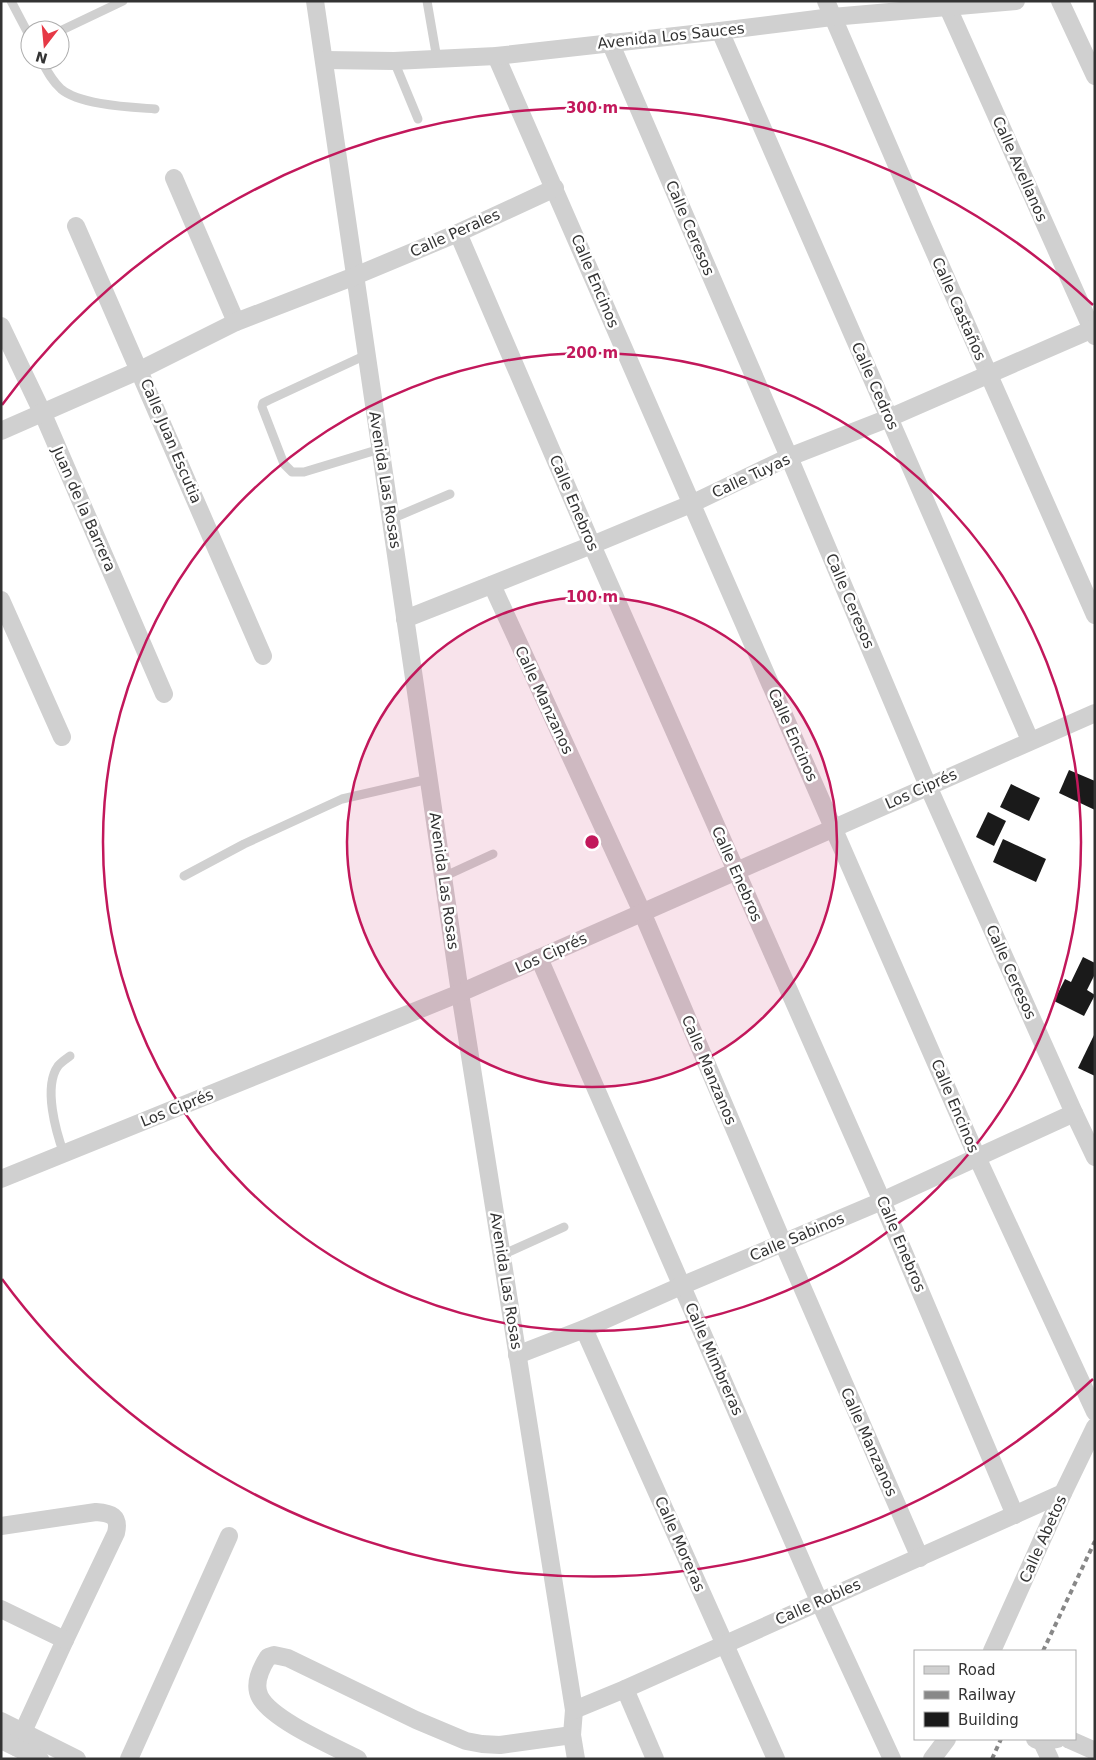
<svg xmlns="http://www.w3.org/2000/svg" width="1096" height="1760" font-family="'DejaVu Sans',sans-serif">
<rect width="100%" height="100%" fill="#fff"/>
<!-- building -->
<g fill="#1a1a1a">
<path d="M 1069,770 L 1095,781 L 1095,810 L 1059,793 Z"/>
<path d="M 1011,784 L 1040,798 L 1029,821 L 1000,807 Z"/>
<path d="M 988,812 L 1006,821 L 994,846 L 976,837 Z"/>
<path d="M 1003,839 L 1046,859 L 1036,882 L 993,862 Z"/>
<path d="M 1083,957 L 1095,963 L 1095,974 L 1087,990 L 1095,995 L 1084,1016 L 1054,1001 L 1065,979 L 1071,982 Z"/>
<path d="M 1095,1033 L 1095,1076 L 1078,1068 Z"/>
</g>
<g fill="none" stroke-linecap="round" stroke-linejoin="round">
<!-- lane -->
<g stroke="#d0d0d0" stroke-width="9">
<path d="M 11,1 L 30,37"/>
<path d="M 427,1 L 437,59"/>
<path d="M 60,31 L 123,1"/>
<path d="M 41,60 C 47,71 52,81 61,89 C 80,105 130,107 155,109"/>
<path d="M 394,61 L 418,119"/>
<path d="M 366,355 L 269,400 L 263,403 L 262,407 L 284,464 L 292,472 L 304,472 L 380,449"/>
<path d="M 391,519 L 450,494"/>
<path d="M 184,876 L 244,844 L 342,799 L 429,779"/>
<path d="M 443,877 L 493,854"/>
<path d="M 64,1154 C 56,1132 43,1087 58,1066 C 61,1062 66,1059 70,1056"/>
<path d="M 502,1255 L 564,1227"/>
</g>
<!-- street -->
<g stroke="#d0d0d0" stroke-width="18">
<path d="M 315,1 L 460,993 L 574,1710 L 572,1735 L 576,1759"/>
<path d="M 826,1 L 923,226 L 1095,615"/>
<path d="M 945,1 L 1095,336"/>
<path d="M 1060,1 L 1095,76"/>
<path d="M 720,31 L 1030,740"/>
<path d="M 610,42 L 789,457 L 928,786 L 1074,1113 L 1095,1157"/>
<path d="M 496,56 L 977,1157 L 1095,1412"/>
<path d="M 325,60 L 394,61 L 496,56 L 720,31 L 832,17 L 1016,1"/>
<path d="M 174,178 L 236,322"/>
<path d="M 76,226 L 263,656"/>
<path d="M 458,233 L 592,545 L 882,1201 L 1015,1515"/>
<path d="M 1,326 L 43,414 L 164,694"/>
<path d="M 1,431 L 140,370 L 236,322 L 355,276 L 458,233 L 555,188"/>
<path d="M 492,585 L 642,912 L 783,1243 L 920,1558"/>
<path d="M 1,600 L 62,737"/>
<path d="M 405,619 L 592,545 L 691,504 L 789,457 L 889,418 L 1095,328"/>
<path d="M 539,958 L 819,1601 L 892,1759"/>
<path d="M 1,1179 L 460,993 L 1095,713"/>
<path d="M 584,1329 L 776,1759"/>
<path d="M 517,1355 L 584,1329 L 681,1286 L 882,1201 L 1074,1113"/>
<path d="M 1,1526 L 96,1512 C 111,1513 120,1516 116,1533 L 65,1640 L 16,1747"/>
<path d="M 1,1609 L 65,1640"/>
<path d="M 992,1651 L 1063,1493 L 1095,1427"/>
<path d="M 625,1689 L 655,1759"/>
<path d="M 574,1710 L 625,1689 L 1063,1493"/>
<path d="M 1,1721 L 77,1759"/>
<path d="M 1035,1739 L 1042,1742 L 1057,1739"/>
<path d="M 1068,1739 L 1095,1751"/>
<path d="M 1,1740 L 40,1759"/>
<path d="M 1042,1742 L 1050,1759"/>
<path d="M 129,1759 L 229,1536"/>
<path d="M 358,1759 C 333,1746 272,1720 260,1697 C 253,1684 261,1668 268,1657 L 274,1655 L 288,1658 L 416,1720 L 466,1741 L 482,1744 L 500,1745 L 572,1735"/>
<path d="M 932,1759 L 947,1739"/>
</g>
<!-- rail -->
<g stroke="#888" stroke-width="4" stroke-dasharray="5 4" stroke-linecap="butt">
<path d="M 1043,1651 L 1095,1541"/>
<path d="M 992,1759 L 1001,1739"/>
</g>
</g>
<!-- distance rings -->
<circle cx="592" cy="842" r="245" fill="#c2185b" fill-opacity=".12"/>
<g fill="none" stroke="#c2185b" stroke-width="2.5">
<circle cx="592" cy="842" r="245"/>
<circle cx="592" cy="842" r="489"/>
<path d="M1093 1379A734 734 0 0 1 2 1279M2 405A734 734 0 0 1 1093 305"/>
</g>
<g text-anchor="middle" dominant-baseline="central" stroke-width="5" stroke-linejoin="round" paint-order="stroke">
<!-- street labels -->
<g font-size="15" fill="#333" stroke="#fff">
<text transform="translate(671 36) rotate(-6)">Avenida Los Sauces</text>
<text transform="translate(1020 169) rotate(66)">Calle Avellanos</text>
<text transform="translate(690 228) rotate(67)">Calle Ceresos</text>
<text transform="translate(455 233) rotate(-24)">Calle Perales</text>
<text transform="translate(595 281) rotate(67)">Calle Encinos</text>
<text transform="translate(959 309) rotate(66)">Calle Castaños</text>
<text transform="translate(875 386) rotate(66)">Calle Cedros</text>
<text transform="translate(171 441) rotate(67)">Calle Juan Escutia</text>
<text transform="translate(751 476) rotate(-25)">Calle Tuyas</text>
<text transform="translate(385 480) rotate(81)">Avenida Las Rosas</text>
<text transform="translate(574 503) rotate(67)">Calle Enebros</text>
<text transform="translate(84 509) rotate(66)">Juan de la Barrera</text>
<text transform="translate(850 601) rotate(67)">Calle Ceresos</text>
<text transform="translate(544 700) rotate(65)">Calle Manzanos</text>
<text transform="translate(793 735) rotate(66)">Calle Encinos</text>
<text transform="translate(921 789) rotate(-24)">Los Ciprés</text>
<text transform="translate(737 874) rotate(66)">Calle Enebros</text>
<text transform="translate(444 881) rotate(82)">Avenida Las Rosas</text>
<text transform="translate(551 953) rotate(-24)">Los Ciprés</text>
<text transform="translate(1011 972) rotate(66)">Calle Ceresos</text>
<text transform="translate(709 1070) rotate(67)">Calle Manzanos</text>
<text transform="translate(955 1106) rotate(67)">Calle Encinos</text>
<text transform="translate(177 1108) rotate(-22)">Los Ciprés</text>
<text transform="translate(797 1237) rotate(-23)">Calle Sabinos</text>
<text transform="translate(901 1244) rotate(67)">Calle Enebros</text>
<text transform="translate(506 1281) rotate(81)">Avenida Las Rosas</text>
<text transform="translate(714 1359) rotate(66)">Calle Mimbreras</text>
<text transform="translate(869 1442) rotate(66)">Calle Manzanos</text>
<text transform="translate(1043 1539) rotate(-66)">Calle Abetos</text>
<text transform="translate(680 1544) rotate(66)">Calle Moreras</text>
<text transform="translate(818 1602) rotate(-24)">Calle Robles</text>
</g>
</g>
<circle cx="592" cy="842" r="8" fill="#c2185b" stroke="#fff" stroke-width="2.5"/>
<g font-size="15" text-anchor="middle" font-weight="bold" fill="#c2185b" stroke="#fff" stroke-width="5" stroke-linejoin="round" paint-order="stroke">
<text x="592" y="113">300 m</text>
<text x="592" y="358">200 m</text>
<text x="592" y="602">100 m</text>
</g>
<!-- border -->
<rect width="1096" height="1760" fill="none" stroke="#333333" stroke-width="5"/>
<!-- legend -->
<rect x="914" y="1650" width="162" height="90" fill="#ffffff" stroke="#adadad"/>
<rect x="924" y="1666" width="25" height="8" fill="#d0d0d0" stroke="#adadad"/>
<text x="958" y="1675" font-size="15" fill="#333333">Road</text>
<rect x="924" y="1691" width="25" height="8" fill="#888888" stroke="#adadad"/>
<text x="958" y="1700" font-size="15" fill="#333333">Railway</text>
<rect x="924" y="1712" width="25" height="15" fill="#1a1a1a" stroke="#adadad"/>
<text x="958" y="1725" font-size="15" fill="#333333">Building</text>
<!-- north arrow -->
<g transform="translate(45 45) rotate(196)"><circle r="24" fill="#ffffff" stroke="#adadad"/>
<path d="M0-4L9 19L0 12L-9 19Z" fill="#e63946"/>
<text y="-8" font-size="14" font-weight="bold" text-anchor="middle" fill="#333333">N</text>
</g>
</svg>
